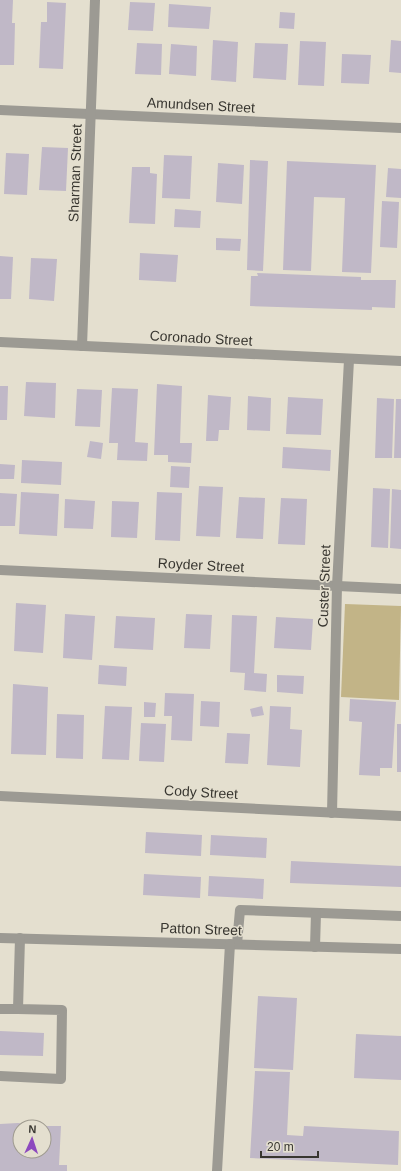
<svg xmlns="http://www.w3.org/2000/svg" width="401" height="1171" font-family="Helvetica,sans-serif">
<rect width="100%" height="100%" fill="#e4dfcf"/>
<!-- green -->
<path fill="#c2b487" d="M 345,604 L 401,606 L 399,700 L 341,697 Z"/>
<!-- building -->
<g fill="#c0b8c7">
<path d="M 0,0 L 13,0 L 12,23 L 15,23 L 14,65 L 0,65 Z"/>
<path d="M 47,2 L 66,3 L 63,69 L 39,68 L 41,22 L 47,22 Z"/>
<path d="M 130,2 L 155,3 L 153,31 L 128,30 Z"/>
<path d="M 169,4 L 211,7 L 209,29 L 168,27 Z"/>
<path d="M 280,12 L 295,13 L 294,29 L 279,28 Z"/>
<path d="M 213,40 L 238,42 L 236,82 L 211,80 Z"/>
<path d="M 391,40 L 401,41 L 401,73 L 389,72 Z"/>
<path d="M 300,41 L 326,42 L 324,86 L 298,85 Z"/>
<path d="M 137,43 L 162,44 L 161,75 L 135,74 Z"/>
<path d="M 255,43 L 288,44 L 286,80 L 253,78 Z"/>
<path d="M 171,44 L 197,46 L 196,76 L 169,74 Z"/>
<path d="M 342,54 L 371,55 L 369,84 L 341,83 Z"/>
<path d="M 42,147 L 68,148 L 66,191 L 39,190 Z"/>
<path d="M 6,153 L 29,154 L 27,195 L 4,194 Z"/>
<path d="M 164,155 L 192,156 L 190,199 L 162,198 Z"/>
<path d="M 250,160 L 268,161 L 263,271 L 247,270 Z"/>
<path d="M 287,161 L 376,165 L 371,273 L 342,272 L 345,198 L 314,197 L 311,271 L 283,270 Z"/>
<path d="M 218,163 L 244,165 L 242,204 L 216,202 Z"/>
<path d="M 132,167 L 150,167 L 150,173 L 157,174 L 155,224 L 129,223 Z"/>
<path d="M 388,168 L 401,169 L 401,198 L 386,197 Z"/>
<path d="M 382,201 L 399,202 L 397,248 L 380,247 Z"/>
<path d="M 175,209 L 201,211 L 200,228 L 174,227 Z"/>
<path d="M 216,238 L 241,239 L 240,251 L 216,250 Z"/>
<path d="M 140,253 L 178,255 L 176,282 L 139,280 Z"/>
<path d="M 0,256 L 13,257 L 11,299 L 0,299 Z"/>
<path d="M 31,258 L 57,259 L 54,301 L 29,299 Z"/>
<path d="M 257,273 L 361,277 L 361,280 L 396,280 L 395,308 L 372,307 L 372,310 L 250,306 L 251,276 L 258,276 Z"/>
<path d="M 26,382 L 56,383 L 55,418 L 24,416 Z"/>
<path d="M 157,384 L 182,386 L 180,443 L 192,443 L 191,463 L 168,462 L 168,455 L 154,455 Z"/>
<path d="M 0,386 L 8,386 L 7,420 L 0,420 Z"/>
<path d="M 112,388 L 138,389 L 135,442 L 148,443 L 147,461 L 117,460 L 118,443 L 109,443 Z"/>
<path d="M 77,389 L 102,390 L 100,427 L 75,426 Z"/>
<path d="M 208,395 L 231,397 L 229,430 L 219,430 L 218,441 L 206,441 Z"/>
<path d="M 248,396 L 271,398 L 270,431 L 247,430 Z"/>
<path d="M 288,397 L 323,399 L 321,435 L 286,434 Z"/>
<path d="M 377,398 L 394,399 L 392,458 L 375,458 Z"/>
<path d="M 396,399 L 401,399 L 401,458 L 394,458 Z"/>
<path d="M 90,441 L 103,443 L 101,459 L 87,457 Z"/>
<path d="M 283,447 L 331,450 L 330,471 L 282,468 Z"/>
<path d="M 22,460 L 62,462 L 61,485 L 21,483 Z"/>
<path d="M 0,464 L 15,465 L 14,479 L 0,479 Z"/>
<path d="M 171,466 L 190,467 L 189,488 L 170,487 Z"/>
<path d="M 199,486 L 223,487 L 220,537 L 196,536 Z"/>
<path d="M 373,488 L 390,489 L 388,548 L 371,547 Z"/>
<path d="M 392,489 L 401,490 L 401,549 L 390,548 Z"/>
<path d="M 21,492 L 59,494 L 57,536 L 19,534 Z"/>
<path d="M 157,492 L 182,493 L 180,541 L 155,540 Z"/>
<path d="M 0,493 L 17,494 L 15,526 L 0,526 Z"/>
<path d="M 239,497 L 265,498 L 263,539 L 236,538 Z"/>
<path d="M 281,498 L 307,499 L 305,545 L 278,544 Z"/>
<path d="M 65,499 L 95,501 L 93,529 L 64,528 Z"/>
<path d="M 112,501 L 139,502 L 137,538 L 111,537 Z"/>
<path d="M 16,603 L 46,605 L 43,653 L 14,651 Z"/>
<path d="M 65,614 L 95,616 L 92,660 L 63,658 Z"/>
<path d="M 186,614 L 212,615 L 210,649 L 184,648 Z"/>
<path d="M 232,615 L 257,616 L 254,673 L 267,674 L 266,692 L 244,690 L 245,673 L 230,672 Z"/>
<path d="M 116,616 L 155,618 L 153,650 L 114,648 Z"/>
<path d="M 276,617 L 313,619 L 311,650 L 274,648 Z"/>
<path d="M 99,665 L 127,667 L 126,686 L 98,684 Z"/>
<path d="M 277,675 L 304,676 L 303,694 L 277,692 Z"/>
<path d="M 13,684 L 48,687 L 46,755 L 11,754 Z"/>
<path d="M 165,693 L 194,694 L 192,741 L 171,740 L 172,716 L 164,716 Z"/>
<path d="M 350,699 L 396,702 L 392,768 L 380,768 L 380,776 L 359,775 L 362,722 L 349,721 Z"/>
<path d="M 201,701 L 220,702 L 219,727 L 200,726 Z"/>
<path d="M 144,702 L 156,703 L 155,717 L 144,717 Z"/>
<path d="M 105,706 L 132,707 L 129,760 L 102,759 Z"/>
<path d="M 262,706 L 264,715 L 252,717 L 250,709 Z"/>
<path d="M 270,706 L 291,707 L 290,729 L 302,730 L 300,767 L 267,765 Z"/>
<path d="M 57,714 L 84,715 L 83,759 L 56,758 Z"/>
<path d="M 141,723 L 166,724 L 164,762 L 139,761 Z"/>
<rect x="397" y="724" width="4" height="48"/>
<path d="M 227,733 L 250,734 L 248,764 L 225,763 Z"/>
<path d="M 146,832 L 202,835 L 201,856 L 145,853 Z"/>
<path d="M 211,835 L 267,838 L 266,858 L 210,855 Z"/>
<path d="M 291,861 L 401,866 L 401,887 L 290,883 Z"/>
<path d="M 144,874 L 201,877 L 200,898 L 143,895 Z"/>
<path d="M 209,876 L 264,879 L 263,899 L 208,896 Z"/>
<path d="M 258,996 L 297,998 L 293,1070 L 254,1068 Z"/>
<path d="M 0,1031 L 44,1033 L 43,1056 L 0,1055 Z"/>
<path d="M 356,1034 L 401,1036 L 401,1080 L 354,1078 Z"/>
<path d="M 255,1071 L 290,1072 L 287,1135 L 303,1136 L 304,1126 L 399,1131 L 398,1165 L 250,1158 Z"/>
<path d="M 18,1123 L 41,1126 L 20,1127 L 20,1151 L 44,1151 L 44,1126 L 61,1126 L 59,1165 L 67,1165 L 67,1171 L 0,1171 L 0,1124 Z"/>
</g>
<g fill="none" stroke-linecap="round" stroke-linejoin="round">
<!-- minor -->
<g stroke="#9c9a93" stroke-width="10">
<path d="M 0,110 L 401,128"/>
<path d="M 0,342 L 401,361"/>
<path d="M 82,346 L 95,0"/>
<path d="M 0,570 L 401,589"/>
<path d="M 0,796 L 401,816"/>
<path d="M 332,813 L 337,586 L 349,360"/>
<path d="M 0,938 L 401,949"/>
<path d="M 237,944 L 240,910 L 401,916"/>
<path d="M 315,947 L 316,913"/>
<path d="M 0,1009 L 18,1009"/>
<path d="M 0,1076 L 61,1079 L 62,1010 L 18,1009 L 20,938"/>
<path d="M 217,1171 L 230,944"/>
</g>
</g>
<g text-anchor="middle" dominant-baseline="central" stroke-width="3" stroke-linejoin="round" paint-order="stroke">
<!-- street labels -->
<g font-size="14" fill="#383630" stroke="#e4dfcf">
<text transform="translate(201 105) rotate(3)">Amundsen Street</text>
<text transform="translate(75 173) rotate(-88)">Sharman Street</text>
<text transform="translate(201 338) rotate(3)">Coronado Street</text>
<text transform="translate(201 565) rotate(3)">Royder Street</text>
<text transform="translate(324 586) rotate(-88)">Custer Street</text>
<text transform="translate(201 792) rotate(3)">Cody Street</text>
<text transform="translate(201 929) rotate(2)">Patton Street</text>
</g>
</g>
<!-- north arrow -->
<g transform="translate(32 1139) rotate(3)"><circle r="19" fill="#e4dfcf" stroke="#9f9b8f"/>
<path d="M0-3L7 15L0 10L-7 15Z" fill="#8d49be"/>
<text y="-6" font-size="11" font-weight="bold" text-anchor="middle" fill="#383630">N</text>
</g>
<!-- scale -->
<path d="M261 1151v6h57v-6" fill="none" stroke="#383630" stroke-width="2"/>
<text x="267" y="1151" font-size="12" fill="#383630" stroke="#e4dfcf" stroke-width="3" paint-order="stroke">20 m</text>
</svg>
